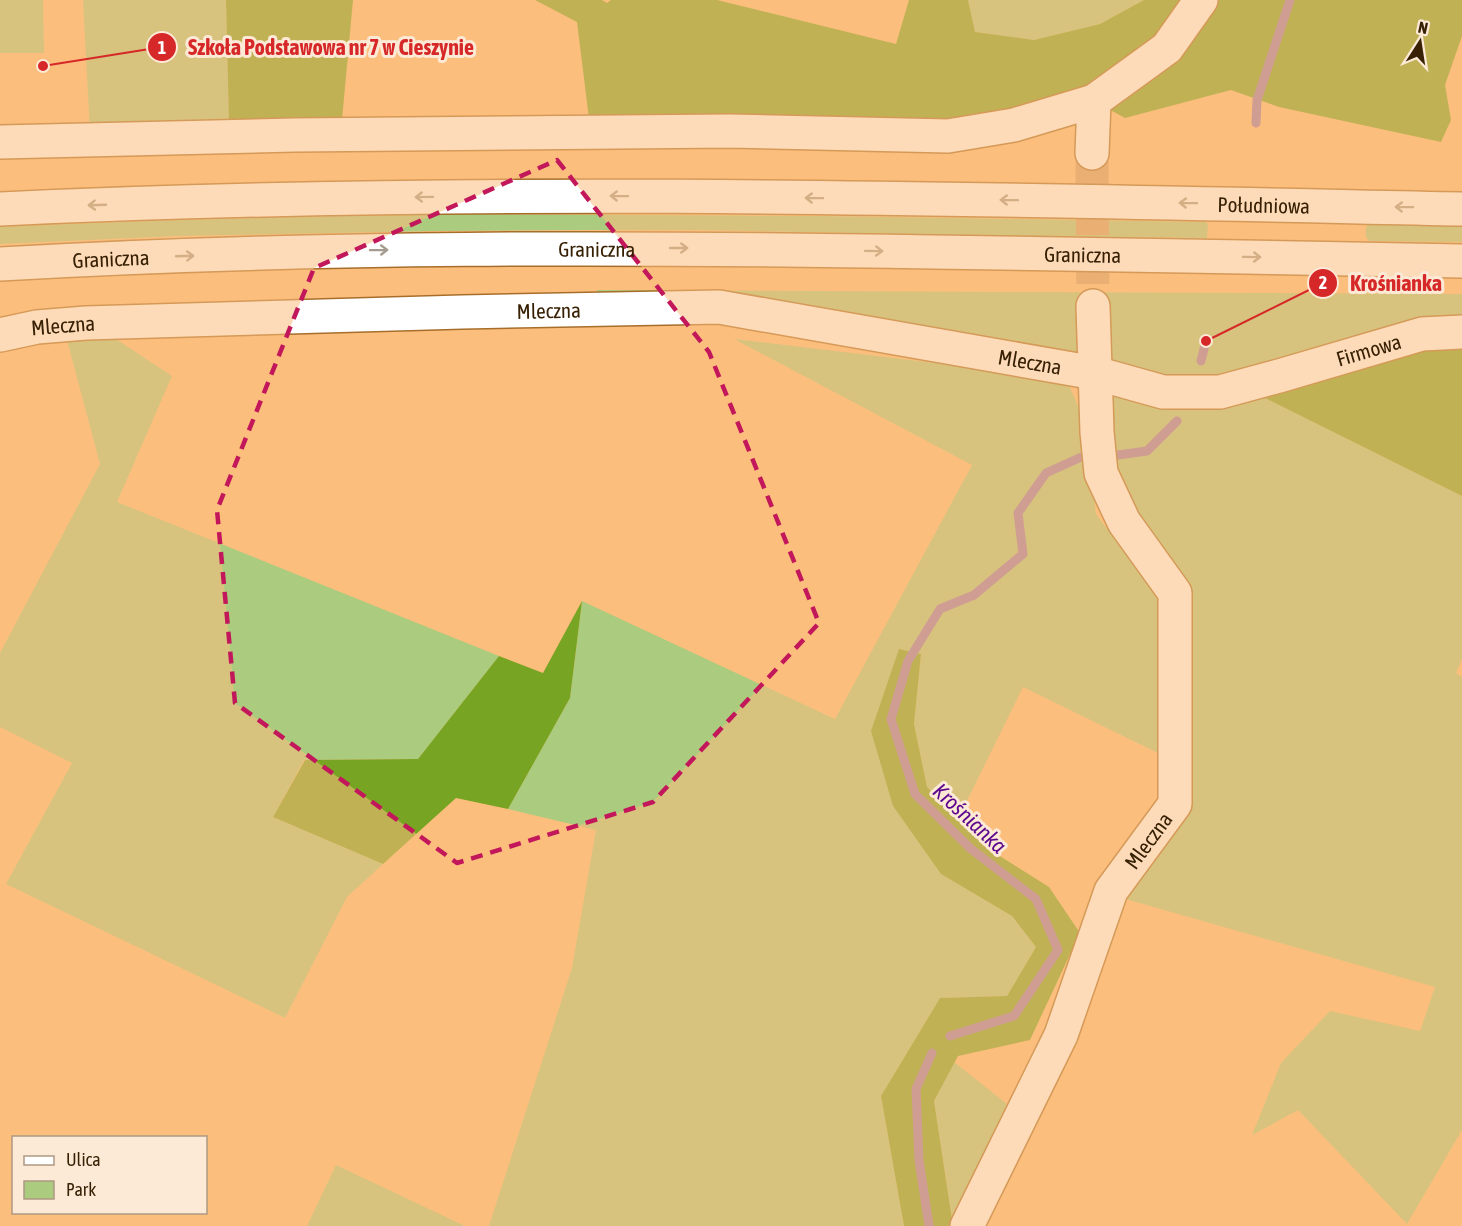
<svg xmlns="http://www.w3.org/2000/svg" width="1462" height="1226" font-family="'Asap Condensed',sans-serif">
<rect width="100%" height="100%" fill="#fcbe7d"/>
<!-- green -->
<g fill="#abcb7e">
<path d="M 0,0 L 43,0 L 44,53 L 0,53 Z"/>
<path d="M 83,0 L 226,0 L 229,122 L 90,133 Z"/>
<path d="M 968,0 L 1144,0 L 1100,24 L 1034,40 L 975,32 Z"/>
<path d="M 473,214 L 819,216 L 1206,222 L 1208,224 L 1207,238 L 962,235 L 694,230 L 586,230 L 435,231 L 178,236 L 0,244 L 0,227 C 158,220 315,216 473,214 Z"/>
<path d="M 1368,223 L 1462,226 L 1462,242 L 1369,241 C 1364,236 1365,230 1368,223 Z"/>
<path d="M 597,290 L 1462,294 L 1462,324 L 1220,386 L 599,304 Z"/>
<path d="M 116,339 L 172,376 L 117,502 L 499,656 L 418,759 L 304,760 L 273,817 L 383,864 L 347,897 L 285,1018 L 6,884 L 72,763 L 0,727 L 0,653 L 100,464 L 67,340 Z"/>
<path d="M 734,339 L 1002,371 L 1068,383 L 1083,417 L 1096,514 L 1164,604 L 1166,757 L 1023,687 L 958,819 L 927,787 L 914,724 L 921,654 L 899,649 L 941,874 L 1012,916 L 1036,947 L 1007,996 L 940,998 L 881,1096 L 904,1226 L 489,1226 L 572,968 L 596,830 L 508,809 L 570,698 L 582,601 L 835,719 L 972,465 Z"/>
<path d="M 1102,381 L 1249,390 L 1462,496 L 1462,659 L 1456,673 L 1462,677 L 1462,1130 L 1407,1224 L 1298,1110 L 1252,1135 L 1281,1063 L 1330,1011 L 1420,1031 L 1435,987 L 1115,896 L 1183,806 L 1183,594 L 1108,472 Z"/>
<path d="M 954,1062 L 1012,1108 L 953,1225 L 934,1101 Z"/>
<path d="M 336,1165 L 465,1226 L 307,1226 Z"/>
</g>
<!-- forest -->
<g fill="#78a423">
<path d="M 226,0 L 353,0 L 342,120 L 229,122 Z"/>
<path d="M 535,0 L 602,0 L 607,3 L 611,0 L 717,0 L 896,44 L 909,0 L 968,0 L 975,32 L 1034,40 L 1100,24 L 1144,0 L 1462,0 L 1462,36 L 1445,85 L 1451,120 L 1441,142 L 1279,107 L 1231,90 L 1125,118 L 1085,96 L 983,118 L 589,119 L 577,22 Z"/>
<path d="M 1462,336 L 1462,496 L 1249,390 Z"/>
<path d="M 582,601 L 570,698 L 508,809 L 456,798 L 383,864 L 273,817 L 305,760 L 418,759 L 499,656 L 543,673 Z"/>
<path d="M 899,649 L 921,654 L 914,724 L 927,787 L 984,846 L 1049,887 L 1080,933 L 1030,1040 L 958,1056 L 934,1101 L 953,1226 L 904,1226 L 881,1096 L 940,998 L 1007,996 L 1036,947 L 1012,916 L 941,874 L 893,806 L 871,731 Z"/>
</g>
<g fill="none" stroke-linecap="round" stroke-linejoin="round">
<!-- stream -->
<g stroke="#9c77aa" stroke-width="9">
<path d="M 1256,123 L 1257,100 L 1290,0"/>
<path d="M 1201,361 L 1206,341"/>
<path d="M 950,1036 L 1014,1016 L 1058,950 L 1036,899 L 971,849 L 915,794 L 891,719 L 908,661 L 940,609 L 974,595 L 1023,554 L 1018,513 L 1046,473 L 1088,454 L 1111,456 L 1147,451 L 1177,421"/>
<path d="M 929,1226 L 919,1160 L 916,1089 L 932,1053"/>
</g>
<!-- minor-tunnel -->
<path stroke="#d59e65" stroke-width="33" stroke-dasharray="33 16" stroke-linecap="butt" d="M 1092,153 L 1093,306"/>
<!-- minor casing -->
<g stroke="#a76e2b" stroke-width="36">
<g id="minor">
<path d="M 0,142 L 294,135 L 730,131 L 948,136 L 1014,125 L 1094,101 L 1167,48 L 1201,0"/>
<path d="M 1092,153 L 1094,101"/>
<path id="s1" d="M 0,335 L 37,327 L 86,323 L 462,312 L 719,307 L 1095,373 L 1163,392 L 1220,392 L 1279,376 L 1422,334 L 1462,332"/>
<path id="s2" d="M 967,1226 L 1061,1035 L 1111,891 L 1175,804 L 1175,593 L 1124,522 L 1101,473 L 1097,432 L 1093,306"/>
</g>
</g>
<!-- highway casing -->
<g stroke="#a76e2b" stroke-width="36">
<g id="highway">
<path id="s3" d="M 0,209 C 487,186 975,199 1462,209"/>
<path id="s4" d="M 0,264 C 311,246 622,247 933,252 C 1109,255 1286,257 1462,261"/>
</g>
</g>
<!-- minor -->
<use href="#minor" stroke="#fff" stroke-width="33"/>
<!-- highway -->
<use href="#highway" stroke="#fff" stroke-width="33"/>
</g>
<!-- one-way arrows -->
<defs><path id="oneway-shaft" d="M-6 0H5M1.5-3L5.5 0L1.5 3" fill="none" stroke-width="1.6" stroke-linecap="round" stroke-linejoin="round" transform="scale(1.5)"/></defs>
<g stroke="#a59b8e">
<use href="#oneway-shaft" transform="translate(619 196) rotate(-179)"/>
<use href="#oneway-shaft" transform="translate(424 197) rotate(179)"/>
<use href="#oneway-shaft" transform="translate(814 198) rotate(-179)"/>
<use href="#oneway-shaft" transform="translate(1009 200) rotate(-179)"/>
<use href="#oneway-shaft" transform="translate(1188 203) rotate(-179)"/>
<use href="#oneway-shaft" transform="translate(97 205) rotate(178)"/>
<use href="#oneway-shaft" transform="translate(1404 207) rotate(-179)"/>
<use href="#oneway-shaft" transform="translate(679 248)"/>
<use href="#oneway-shaft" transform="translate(379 250) rotate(-1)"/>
<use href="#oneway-shaft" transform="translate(874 251) rotate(1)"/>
<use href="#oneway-shaft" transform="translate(185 256) rotate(-2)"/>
<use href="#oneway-shaft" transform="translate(1252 257) rotate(1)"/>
</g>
<!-- marked area -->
<path d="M0 0H1462V1226H0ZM 557,160 L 709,352 L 819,623 L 653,802 L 457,863 L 235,703 L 217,510 L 314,268 Z" fill="#fcbe7d" fill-opacity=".55" fill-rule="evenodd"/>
<path fill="none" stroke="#c2185b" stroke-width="4.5" stroke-dasharray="12 8" stroke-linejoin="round" d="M 557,160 L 709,352 L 819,623 L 653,802 L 457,863 L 235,703 L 217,510 L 314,268 Z"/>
<g text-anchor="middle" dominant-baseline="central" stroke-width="6" stroke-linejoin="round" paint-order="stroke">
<!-- street labels -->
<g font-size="21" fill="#372004" stroke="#fce9d6">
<text stroke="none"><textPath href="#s3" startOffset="1264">Południowa</textPath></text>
<text stroke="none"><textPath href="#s4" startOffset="597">Graniczna</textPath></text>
<text stroke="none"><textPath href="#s4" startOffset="1083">Graniczna</textPath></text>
<text stroke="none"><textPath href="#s4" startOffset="111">Graniczna</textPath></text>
<text stroke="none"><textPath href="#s1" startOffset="550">Mleczna</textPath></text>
<text stroke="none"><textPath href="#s1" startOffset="64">Mleczna</textPath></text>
<text stroke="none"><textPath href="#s1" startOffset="1384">Firmowa</textPath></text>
<text stroke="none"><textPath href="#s1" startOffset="1036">Mleczna</textPath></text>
<text stroke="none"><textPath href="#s2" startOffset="428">Mleczna</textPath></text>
</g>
<!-- water labels -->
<g font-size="22" font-style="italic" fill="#5d078d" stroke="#fce9d6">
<text transform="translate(970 818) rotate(43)">Krośnianka</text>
</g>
</g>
<!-- callouts -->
<path fill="none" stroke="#d62828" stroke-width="2" d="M43 66L162 47M1206 341L1323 283"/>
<g fill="#d62828" stroke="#fce9d6" stroke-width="2">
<circle cx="43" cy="66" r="6"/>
<circle cx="1206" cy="341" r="6"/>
<circle cx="162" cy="47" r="15"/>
<circle cx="1323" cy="283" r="15"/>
</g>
<g font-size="18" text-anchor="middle" font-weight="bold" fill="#fff">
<text x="162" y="54">1</text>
<text x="1323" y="289">2</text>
</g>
<g font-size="22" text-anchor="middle" font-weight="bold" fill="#d62828" stroke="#fce9d6" stroke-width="6" stroke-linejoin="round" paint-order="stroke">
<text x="331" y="55">Szkoła Podstawowa nr 7 w Cieszynie</text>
<text x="1396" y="291">Krośnianka</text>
</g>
<!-- legend -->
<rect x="12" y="1136" width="195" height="78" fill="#fce9d6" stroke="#ad9982" stroke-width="1.5"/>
<rect x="24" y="1156" width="30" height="9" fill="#ffffff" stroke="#ad9982" stroke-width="1.5"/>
<text x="66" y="1166" font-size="18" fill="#372004">Ulica</text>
<rect x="24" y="1181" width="30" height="18" fill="#abcb7e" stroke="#ad9982" stroke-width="1.5"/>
<text x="66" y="1196" font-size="18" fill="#372004">Park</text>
<!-- north arrow -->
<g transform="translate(1420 42) rotate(12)" stroke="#fce9d6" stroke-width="4.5" paint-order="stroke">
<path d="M0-4.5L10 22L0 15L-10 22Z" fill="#372004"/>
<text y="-9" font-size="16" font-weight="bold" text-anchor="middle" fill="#372004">N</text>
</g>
</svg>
